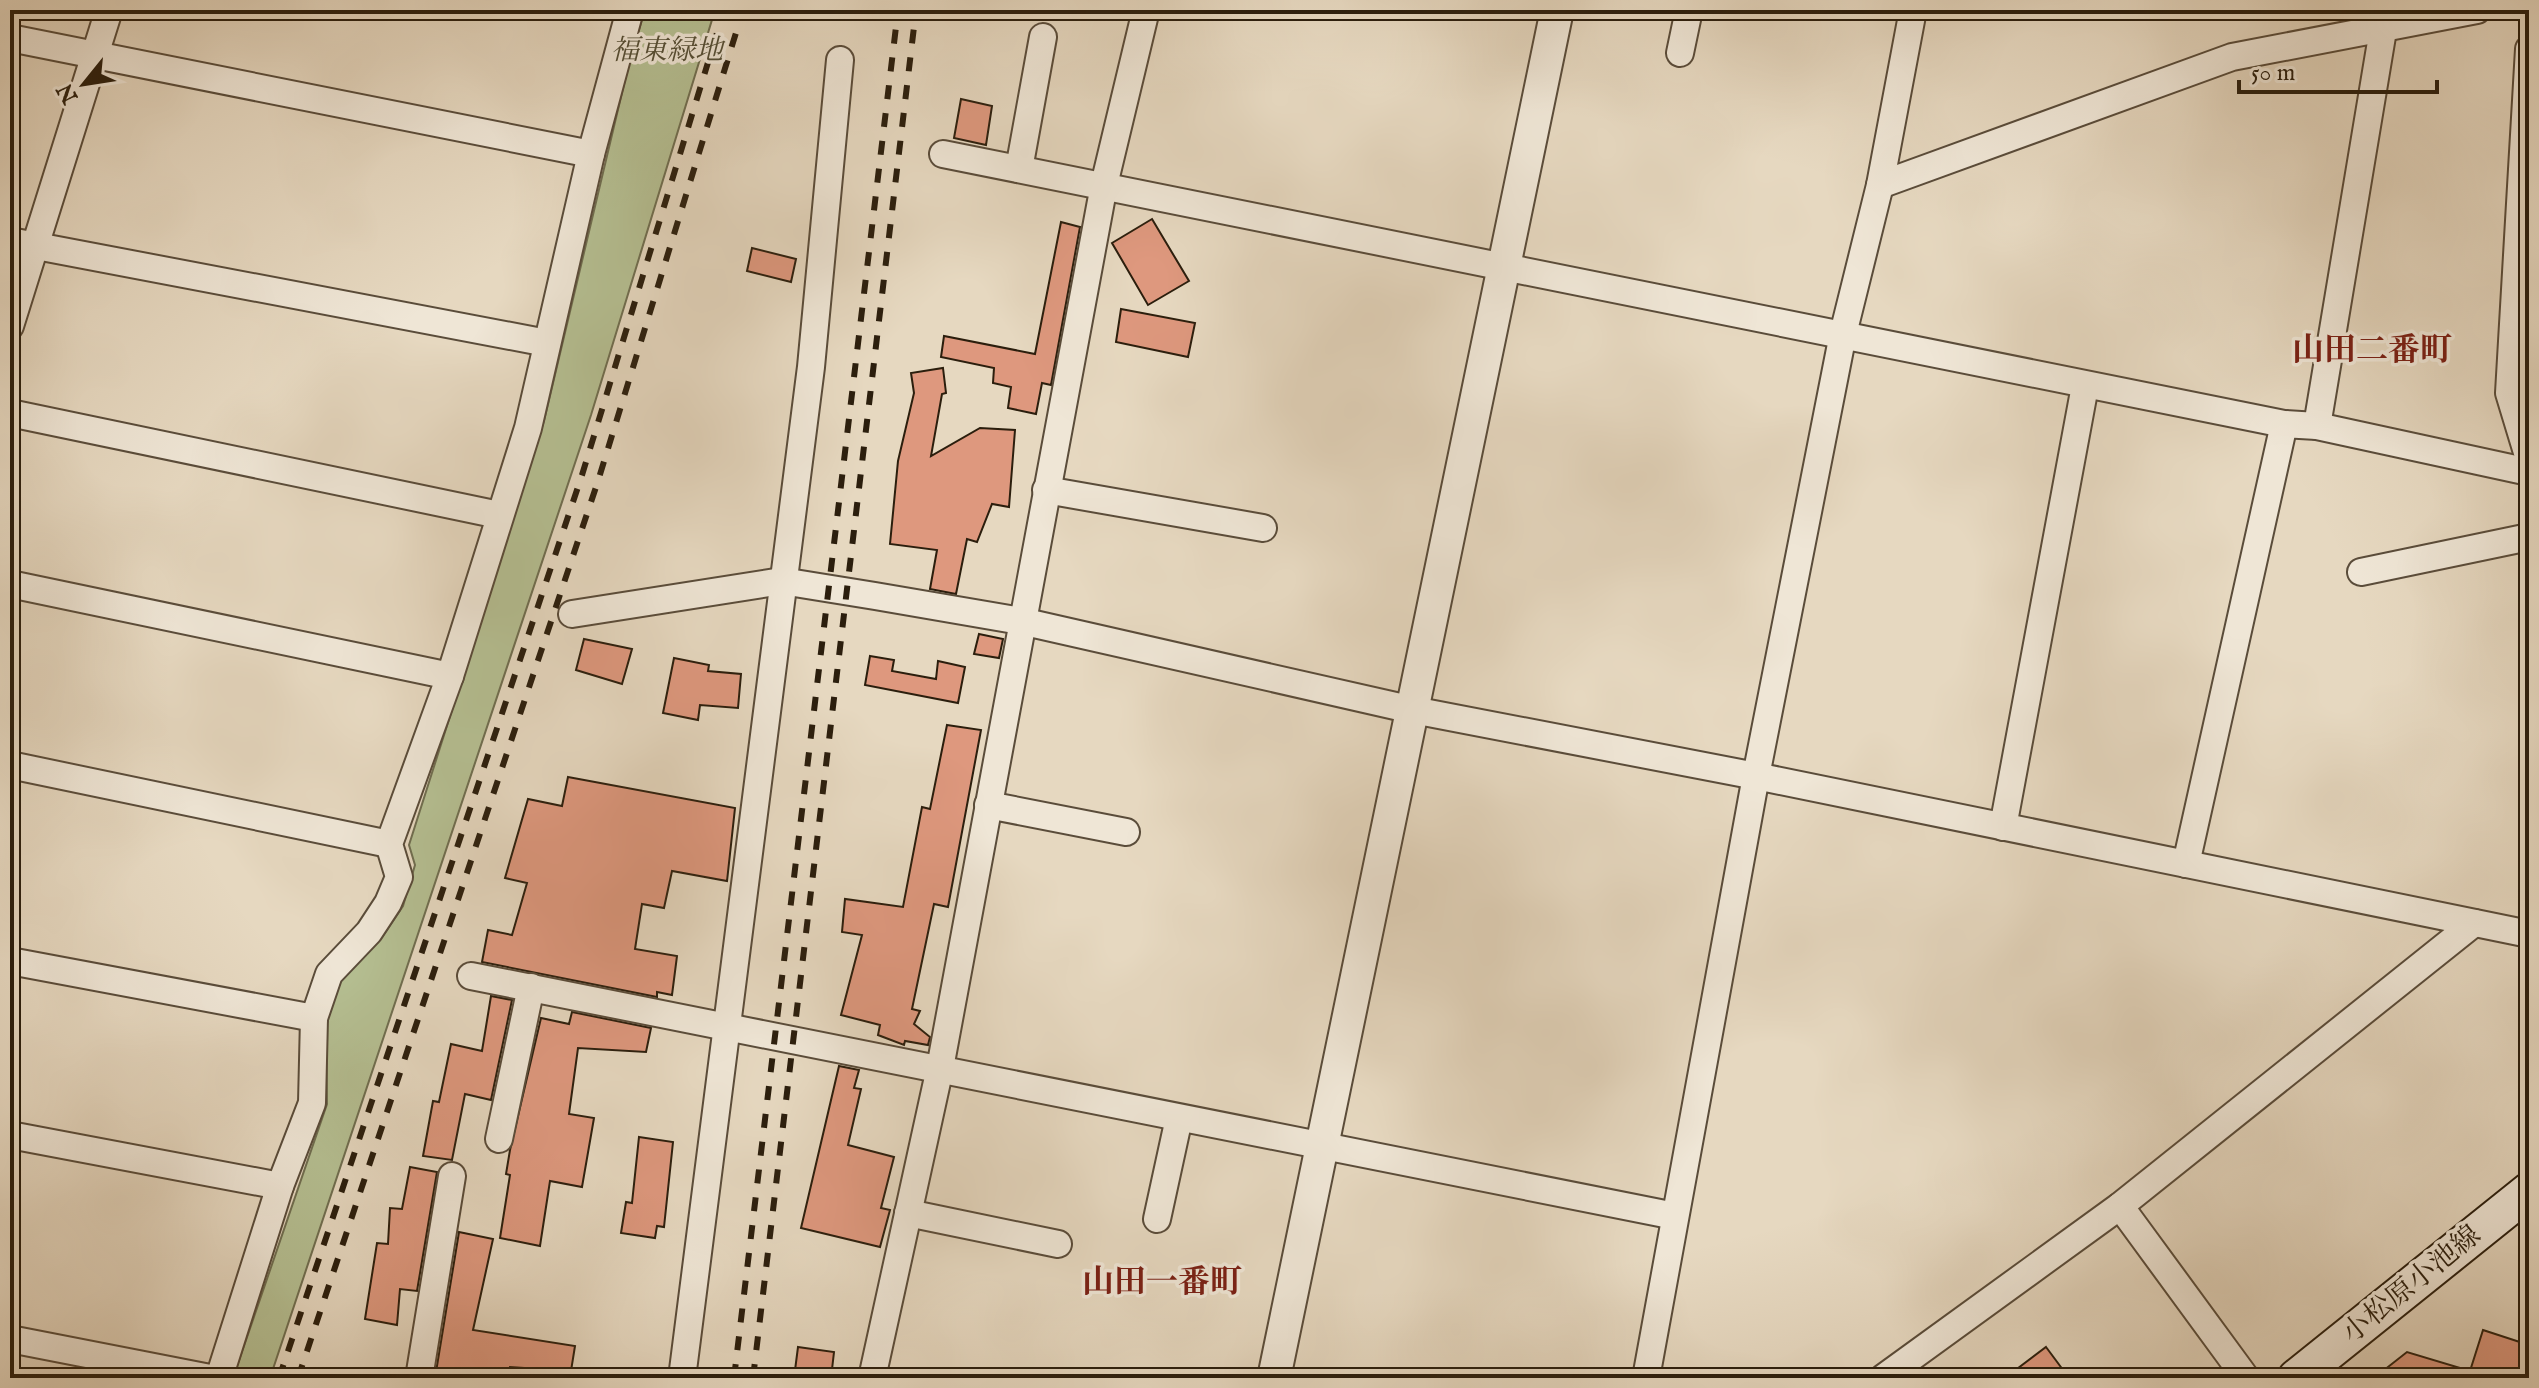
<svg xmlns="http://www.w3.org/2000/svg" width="2539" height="1388" font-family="'IM FELL English','Noto Serif JP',serif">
<rect width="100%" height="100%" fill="#e6d8c0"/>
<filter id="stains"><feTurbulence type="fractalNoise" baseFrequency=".0025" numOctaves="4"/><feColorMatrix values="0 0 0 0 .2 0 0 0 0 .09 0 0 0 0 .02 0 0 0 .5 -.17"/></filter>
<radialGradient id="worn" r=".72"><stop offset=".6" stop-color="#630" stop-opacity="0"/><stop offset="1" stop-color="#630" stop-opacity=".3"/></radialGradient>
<!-- green -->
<path fill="#b5bf92" stroke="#706e50" stroke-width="2" d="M 645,10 L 715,10 L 591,415 L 270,1378 L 233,1378 L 327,1104 L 326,1014 L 338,981 L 382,937 L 403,906 L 415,865 L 409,845 L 544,421 L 630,59 Z"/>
<!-- building -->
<g fill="#de987e" stroke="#2b1e0d" stroke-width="2">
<path d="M 961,99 L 992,106 L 986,145 L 954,138 Z"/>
<path d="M 1152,219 L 1189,281 L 1148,305 L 1112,243 Z"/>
<path d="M 1061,222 L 1080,227 L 1051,385 L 1042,383 L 1036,414 L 1008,408 L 1011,387 L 993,383 L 994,368 L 941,357 L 944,336 L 1035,354 Z"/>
<path d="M 752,248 L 796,259 L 791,282 L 747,271 Z"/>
<path d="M 1121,309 L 1195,323 L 1188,357 L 1116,342 Z"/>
<path d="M 943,368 L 946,393 L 942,394 L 931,456 L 980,428 L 1015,430 L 1009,507 L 992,504 L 977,542 L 967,539 L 956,594 L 930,589 L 937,550 L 890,544 L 898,461 L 914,393 L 911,373 Z"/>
<path d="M 979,634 L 1003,639 L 999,658 L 974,654 Z"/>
<path d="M 584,639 L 632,649 L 622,684 L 576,670 Z"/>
<path d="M 870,656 L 894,660 L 892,671 L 936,679 L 938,661 L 965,667 L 958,703 L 865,685 Z"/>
<path d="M 674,658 L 709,665 L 708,671 L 741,674 L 738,708 L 700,705 L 698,720 L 663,713 Z"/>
<path d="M 947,725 L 981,730 L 948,907 L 934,904 L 912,1009 L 920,1011 L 914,1024 L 930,1037 L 928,1045 L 905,1041 L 904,1045 L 878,1035 L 880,1025 L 841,1015 L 862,935 L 842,932 L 845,899 L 903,907 L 922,807 L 930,809 Z"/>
<path d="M 568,777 L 735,808 L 727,881 L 672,871 L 664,908 L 642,904 L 635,949 L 677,956 L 672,995 L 657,992 L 657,997 L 482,962 L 488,930 L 512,935 L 527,883 L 505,878 L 528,799 L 562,806 Z"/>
<path d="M 491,996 L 512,1000 L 491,1100 L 465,1094 L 452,1160 L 423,1156 L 433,1101 L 439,1102 L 451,1044 L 482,1051 Z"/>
<path d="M 572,1012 L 651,1028 L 646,1052 L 578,1048 L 569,1114 L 594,1118 L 582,1187 L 550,1181 L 540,1246 L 500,1238 L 510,1175 L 506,1174 L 510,1150 L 541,1018 L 569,1024 Z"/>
<path d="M 839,1066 L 859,1070 L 854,1088 L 861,1089 L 848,1145 L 894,1157 L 881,1208 L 890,1210 L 880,1247 L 801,1228 Z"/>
<path d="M 639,1137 L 673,1142 L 664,1227 L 657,1226 L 655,1238 L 621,1233 L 626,1202 L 632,1203 Z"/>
<path d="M 410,1167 L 437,1172 L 417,1291 L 400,1289 L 397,1325 L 365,1319 L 377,1243 L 388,1244 L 390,1208 L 402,1209 Z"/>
<path d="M 459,1232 L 493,1239 L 473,1330 L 575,1346 L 571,1371 L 510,1367 L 508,1378 L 435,1378 Z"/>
<path d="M 2483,1330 L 2529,1345 L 2529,1378 L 2374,1378 L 2407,1352 L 2470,1371 Z"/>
<path d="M 798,1347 L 834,1352 L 831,1378 L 794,1378 Z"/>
<path d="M 2046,1347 L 2069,1378 L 2005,1378 Z"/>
</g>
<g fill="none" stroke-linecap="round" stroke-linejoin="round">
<!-- minor casing -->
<g stroke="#5a4c3a" stroke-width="30">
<g id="minor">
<path d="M 10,38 L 591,154"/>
<path d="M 2529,49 L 2509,393 L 2529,459"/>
<path d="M 1680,53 L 1689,10"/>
<path d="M 943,154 L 2284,424 L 2317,426 L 2529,472"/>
<path d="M 1019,169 L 1043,37"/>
<path d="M 1880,185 L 2232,57 L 2477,10"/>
<path d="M 10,241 L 547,343"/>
<path d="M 10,326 L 109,10"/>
<path d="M 10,413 L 499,515"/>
<path d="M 2317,426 L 2383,30"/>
<path d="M 1046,490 L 1263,528"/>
<path d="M 2361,572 L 2529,537"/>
<path d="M 10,584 L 450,676"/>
<path d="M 572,614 L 782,581 L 875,596 L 1021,621 L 1413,710 L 1756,776 L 2529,934"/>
<path d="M 10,765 L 389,844"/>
<path d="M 988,805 L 1126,832"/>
<path d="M 2003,827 L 2085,386"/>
<path d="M 2186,864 L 2284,424"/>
<path d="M 10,961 L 314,1018"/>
<path d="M 471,976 L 1675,1216"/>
<path d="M 10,1135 L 280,1186"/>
<path d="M 499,1139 L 531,987"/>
<path d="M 2120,1206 L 2246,1378"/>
<path d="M 908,1213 L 1058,1244"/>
<path d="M 1157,1219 L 1179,1118"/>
<path d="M 10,1339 L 210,1378"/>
<path d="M 219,1378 L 280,1186 L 312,1103 L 314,1018 L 329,974 L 369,932 L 388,903 L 399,877 L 389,844 L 450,676 L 528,428 L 591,154 L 630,10"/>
<path d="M 419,1378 L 452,1176"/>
<path d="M 682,1378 L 811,367 L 840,60"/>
<path d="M 872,1378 L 940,1068 L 1104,185 L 1146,10"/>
<path d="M 1646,1378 L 1756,776 L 1843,334 L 1880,185 L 1913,10"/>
<path d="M 1883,1378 L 2120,1206 L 2474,923"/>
</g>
</g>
<!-- tertiary casing -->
<g stroke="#5a4c3a" stroke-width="36">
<path id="tertiary" d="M 1274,1378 L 1557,10"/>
</g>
<!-- secondary casing -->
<g stroke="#2b1e0d" stroke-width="40">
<path id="secondary" d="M 2296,1378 L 2529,1191"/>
</g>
<!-- minor -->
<use href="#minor" stroke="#efe6d6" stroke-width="26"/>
<!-- tertiary -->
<use href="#tertiary" stroke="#efe6d6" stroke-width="32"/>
<!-- secondary -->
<use href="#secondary" stroke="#efe6d6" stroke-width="36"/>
<!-- rail -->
<g stroke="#2b1e0d" stroke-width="6" stroke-dasharray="14 14" stroke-linecap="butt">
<path d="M 279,1378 L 582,475 L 724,10"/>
<path d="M 298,1378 L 598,481 L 743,10"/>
<path d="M 734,1378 L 898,10"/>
<path d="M 753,1378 L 916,10"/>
</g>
</g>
<g text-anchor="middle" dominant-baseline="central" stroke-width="7" stroke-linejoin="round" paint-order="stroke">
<!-- park labels -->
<g font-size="28" font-style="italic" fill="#544e35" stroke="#efe6d6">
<text x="667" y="51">福東緑地</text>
</g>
<!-- street labels -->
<g font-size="28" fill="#2b1e0d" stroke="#efe6d6">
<text transform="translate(2412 1285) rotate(-39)">小松原小池線</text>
</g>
<!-- quarter labels -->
<g font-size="32" font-weight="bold" fill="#7a1f14" stroke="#efe6d6">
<text x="2372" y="351">山田二番町</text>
<text x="1162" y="1283">山田一番町</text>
</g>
</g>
<!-- margin -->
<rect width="2539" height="1388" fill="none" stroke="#e6d8c0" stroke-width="40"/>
<rect x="12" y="12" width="2515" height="1364" fill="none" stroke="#2b1e0d" stroke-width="4"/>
<rect x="20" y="20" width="2499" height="1348" fill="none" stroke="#2b1e0d" stroke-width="2"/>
<!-- north arrow -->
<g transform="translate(84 84) rotate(240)" stroke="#efe6d6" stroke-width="6" paint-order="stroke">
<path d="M0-6L14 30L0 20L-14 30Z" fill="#2b1e0d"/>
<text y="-12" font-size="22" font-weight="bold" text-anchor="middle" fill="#2b1e0d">N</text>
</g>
<!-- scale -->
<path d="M2239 80v12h198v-12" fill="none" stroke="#2b1e0d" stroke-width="4"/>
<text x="2251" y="80" font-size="24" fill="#2b1e0d" stroke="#efe6d6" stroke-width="6" paint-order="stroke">50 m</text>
<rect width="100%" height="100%" filter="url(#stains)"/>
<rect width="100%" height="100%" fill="url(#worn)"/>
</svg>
